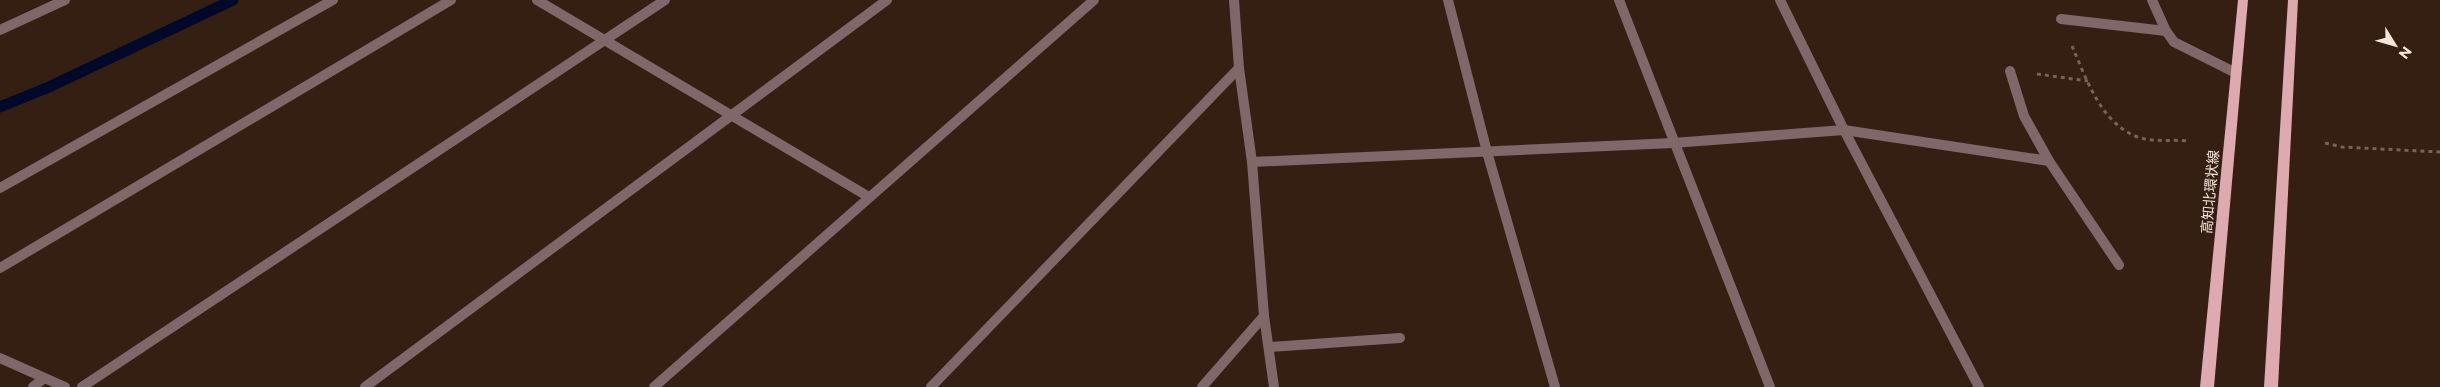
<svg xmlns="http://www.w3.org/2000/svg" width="2440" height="387" font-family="Montserrat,'Noto Sans JP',sans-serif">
<rect width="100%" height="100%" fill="#351e12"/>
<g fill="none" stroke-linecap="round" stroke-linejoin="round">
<!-- stream -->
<path stroke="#00092a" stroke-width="11" d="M 0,107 L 49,87 L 233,0"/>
<!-- path -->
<g stroke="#776258" stroke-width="3" stroke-dasharray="4 4" stroke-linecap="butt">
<path d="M 2072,46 C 2086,78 2100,121 2135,136 C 2151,143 2172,139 2189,141"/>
<path d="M 2037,74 L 2088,81"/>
<path d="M 2325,143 L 2342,147 L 2440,152"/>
</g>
<!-- street -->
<g stroke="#806769" stroke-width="10">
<path d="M 537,0 L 869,197"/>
<path d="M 1234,0 L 1239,68 L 1252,162 L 1264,316 L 1274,387"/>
<path d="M 1448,0 L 1487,152 L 1555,387"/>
<path d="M 1619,0 L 1770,387"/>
<path d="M 1780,0 L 1844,130 L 1979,387"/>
<path d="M 2152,0 L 2166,31 L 2174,42 L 2236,73"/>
<path d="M 2061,19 L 2166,31"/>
<path d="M 0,30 L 65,0"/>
<path d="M 2010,71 L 2024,116 L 2049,161 L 2119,265"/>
<path d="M 1252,162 L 1673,143 L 1844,130 L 2049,161"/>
<path d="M 0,188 L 333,0"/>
<path d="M 0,268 L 451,0"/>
<path d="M 1270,347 L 1400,338"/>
<path d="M 0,358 L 65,387"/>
<path d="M 33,387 L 43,379"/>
<path d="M 82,387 L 665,0"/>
<path d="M 365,387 L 887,0"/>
<path d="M 654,387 L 1094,0"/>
<path d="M 931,387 L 1239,68"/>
<path d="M 1202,387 L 1264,316"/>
</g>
<!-- primary -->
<g fill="#deaaaf" fill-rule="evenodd">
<path d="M 2238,0 L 2248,0 L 2214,387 L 2200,387 Z"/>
<path d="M 2288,0 L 2298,0 L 2278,387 L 2264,387 Z"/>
</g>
</g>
<g text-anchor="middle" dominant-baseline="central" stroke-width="5" stroke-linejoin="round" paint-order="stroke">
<!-- street labels -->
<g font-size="14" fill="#f6e6de" stroke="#351e12">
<text transform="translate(2210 192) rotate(-85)">高知北環状線</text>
</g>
</g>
<!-- north arrow -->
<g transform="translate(2395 45) rotate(127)" stroke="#351e12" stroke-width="4" paint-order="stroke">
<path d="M0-4L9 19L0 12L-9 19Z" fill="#f6e6de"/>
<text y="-8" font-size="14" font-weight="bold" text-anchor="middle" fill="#f6e6de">N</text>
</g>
</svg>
